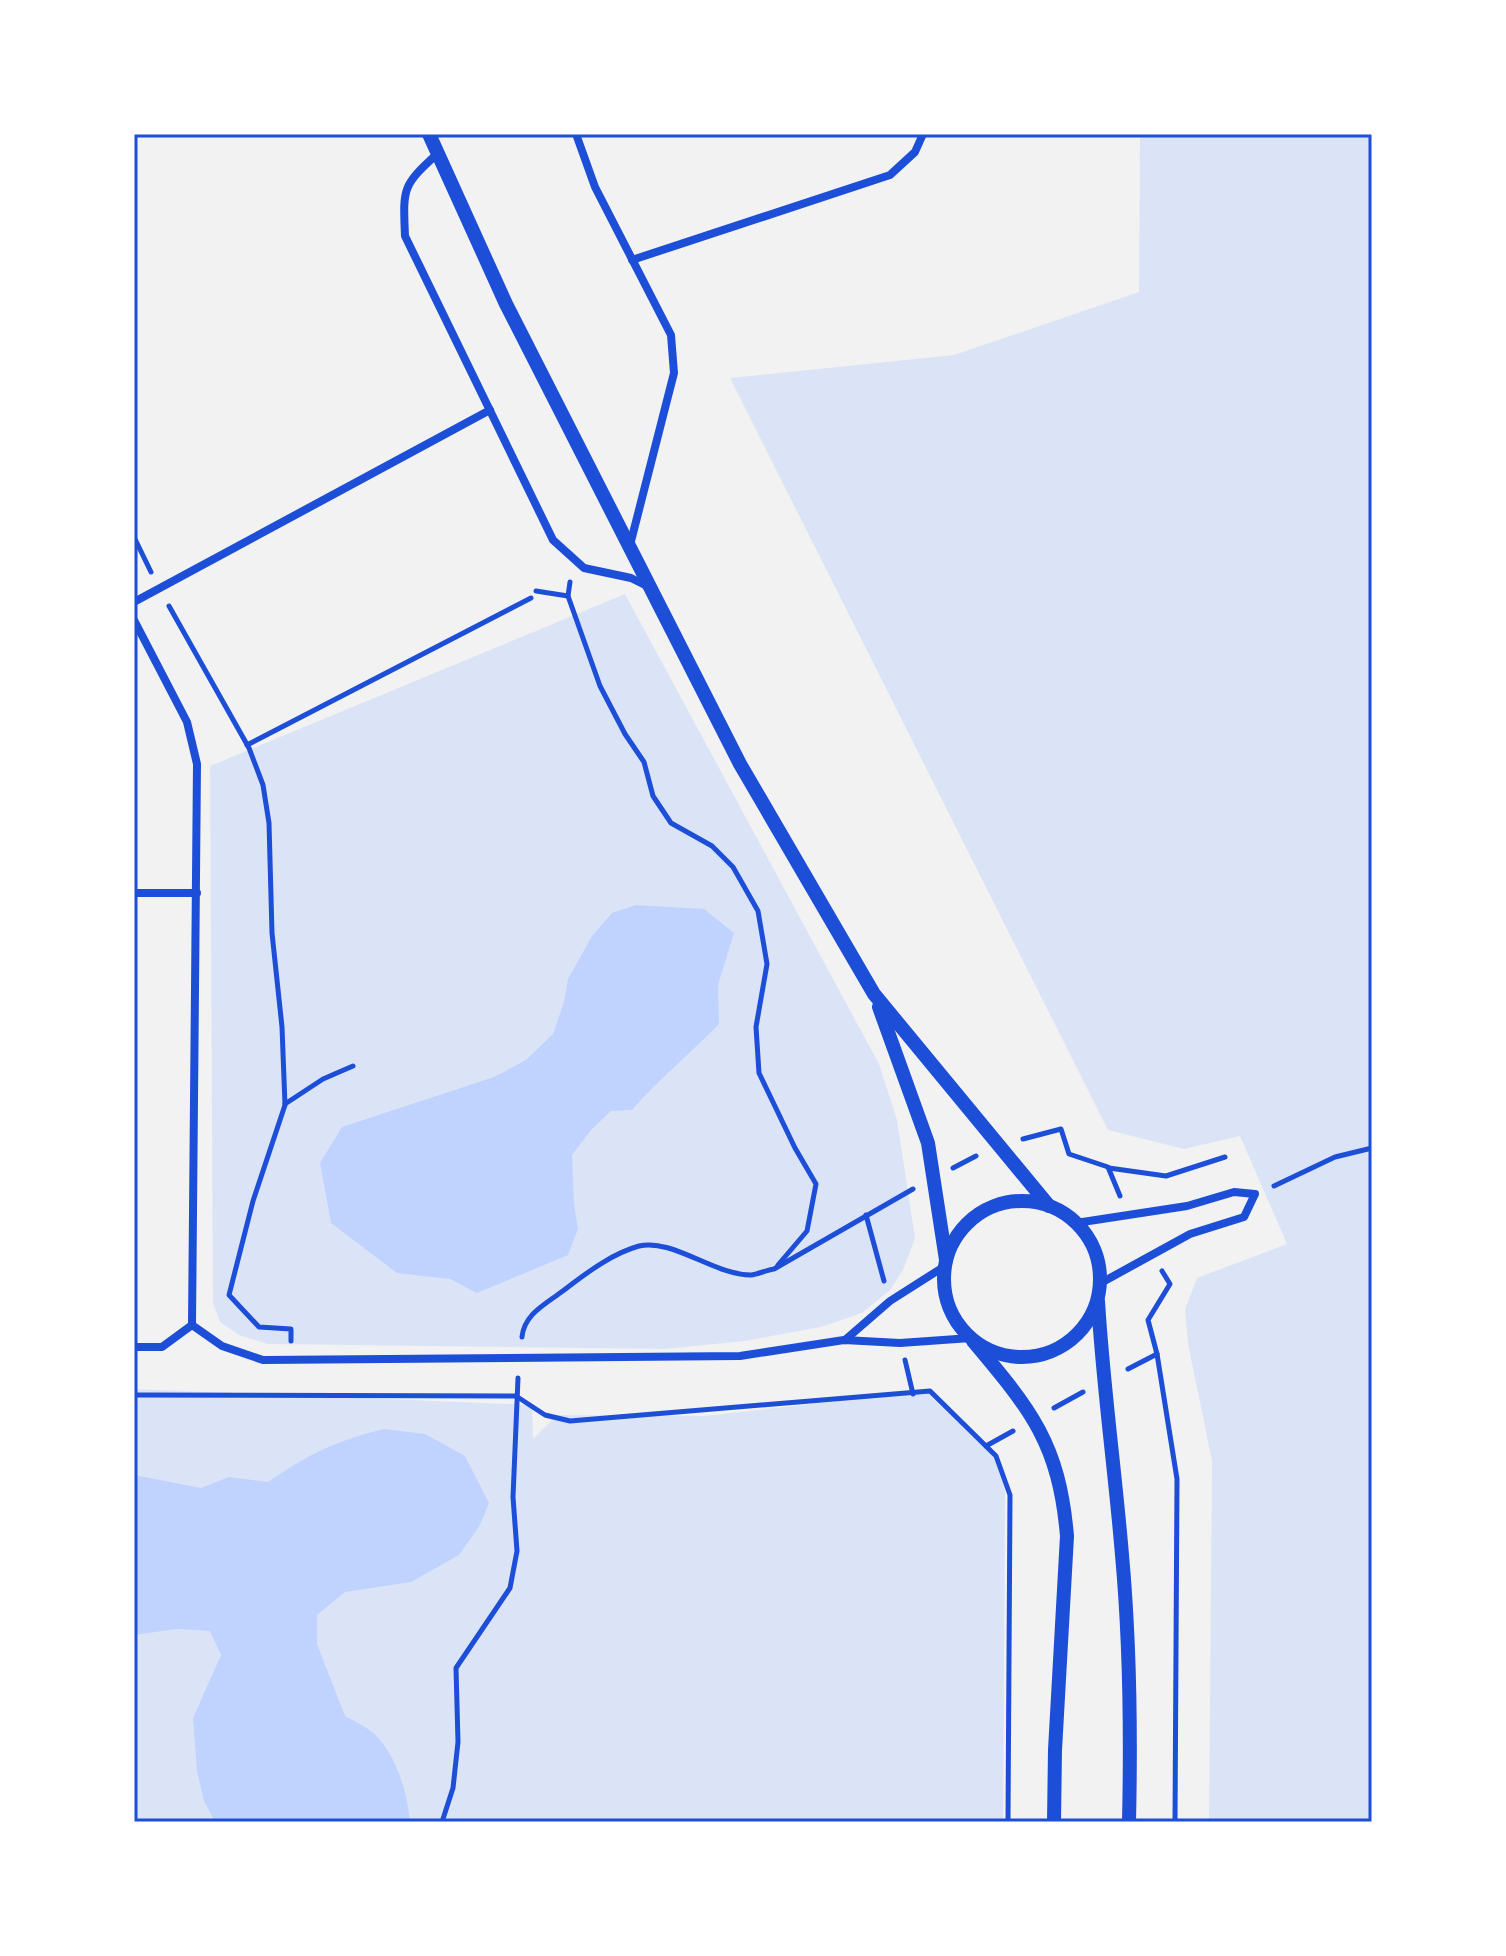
<svg xmlns="http://www.w3.org/2000/svg" width="1506" height="1956" font-family="'Crimson Pro',serif">
<rect width="100%" height="100%" fill="#f2f2f2"/>
<!-- green -->
<g fill="#dbe4f7">
<path d="M 1140,134 L 1372,134 L 1372,1822 L 1209,1822 L 1212,1461 L 1188,1344 L 1185,1309 L 1197,1278 L 1287,1244 L 1240,1136 L 1184,1149 L 1108,1130 L 730,378 L 954,355 L 1139,292 Z"/>
<path d="M 625,594 L 879,1064 L 897,1120 L 915,1238 L 903,1270 L 890,1290 L 862,1313 L 821,1327 L 745,1341 L 665,1349 L 268,1344 L 239,1335 L 220,1322 L 213,1303 L 210,766 Z"/>
<path d="M 134,1389 L 532,1405 L 533,1439 L 557,1415 L 704,1416 L 928,1391 L 993,1454 L 1005,1491 L 1003,1822 L 134,1822 Z"/>
</g>
<!-- water -->
<g fill="#bfd3fe">
<path d="M 636,905 L 704,909 L 734,933 L 718,985 L 719,1024 C 691,1053 659,1079 632,1110 L 611,1111 L 591,1130 L 572,1155 L 574,1204 L 578,1229 L 568,1255 L 477,1293 L 450,1279 L 397,1273 L 331,1223 L 320,1163 L 342,1127 L 494,1077 L 526,1060 L 553,1034 L 564,1002 L 568,979 L 592,936 L 612,913 Z"/>
<path d="M 384,1429 L 425,1434 L 465,1456 L 489,1503 L 480,1525 L 459,1555 L 411,1582 L 345,1592 L 317,1615 L 317,1644 L 345,1716 C 352,1720 361,1724 368,1729 C 395,1748 407,1791 410,1822 L 215,1822 L 204,1801 L 197,1771 L 193,1718 L 221,1655 L 210,1631 L 177,1629 L 134,1635 L 134,1475 L 201,1488 L 229,1477 L 268,1482 C 309,1454 335,1441 384,1429 Z"/>
</g>
<g fill="none" stroke-linecap="round" stroke-linejoin="round">
<!-- path -->
<g stroke="#1d4ed8" stroke-width="5">
<path d="M 134,537 L 151,572"/>
<path d="M 570,582 L 568,596 L 600,686 L 625,734 L 644,762 L 653,796 L 671,823 L 712,846 L 733,867 L 758,911 L 767,964 L 756,1027 L 759,1073 L 795,1148 L 816,1184 L 807,1231 L 778,1265"/>
<path d="M 536,591 L 568,596"/>
<path d="M 169,606 L 249,748 L 263,785 L 269,823 L 272,933 L 282,1027 L 285,1105 L 253,1201 L 229,1295 L 259,1327 L 291,1329 L 291,1341"/>
<path d="M 247,745 L 531,598"/>
<path d="M 285,1104 L 323,1079 L 353,1066"/>
<path d="M 1023,1139 L 1061,1129 L 1069,1154 L 1108,1167 L 1120,1196"/>
<path d="M 953,1168 L 976,1156"/>
<path d="M 1109,1168 L 1166,1176 L 1225,1157"/>
<path d="M 1274,1186 L 1335,1157 L 1372,1148"/>
<path d="M 866,1215 L 884,1281"/>
<path d="M 1162,1271 L 1170,1284 L 1148,1320 L 1157,1354 L 1177,1479 L 1175,1822"/>
<path d="M 522,1337 C 524,1315 544,1305 560,1293 C 584,1275 610,1254 639,1246 C 672,1238 714,1275 751,1275 C 758,1274 767,1270 774,1269 L 913,1189"/>
<path d="M 905,1360 L 913,1394"/>
<path d="M 1128,1369 L 1157,1354"/>
<path d="M 134,1395 L 516,1396 L 545,1415 L 570,1421 L 930,1391 L 996,1456 L 1010,1495 L 1008,1822"/>
<path d="M 1054,1408 L 1083,1392"/>
<path d="M 986,1446 L 1013,1431"/>
<path d="M 442,1822 L 453,1788 L 458,1742 L 456,1668 L 510,1588 L 517,1551 L 513,1497 L 518,1378"/>
</g>
<!-- minor -->
<g stroke="#1d4ed8" stroke-width="8">
<path d="M 576,134 L 595,187 L 671,335 L 674,373 L 630,545"/>
<path d="M 437,154 C 402,186 403,188 405,236 L 553,540 L 584,568 L 631,578 L 647,586"/>
<path d="M 632,260 L 890,175 L 915,152 L 923,134"/>
<path d="M 134,602 L 490,410"/>
<path d="M 134,620 L 187,722 L 197,764 L 192,1325"/>
<path d="M 134,893 L 197,893"/>
<path d="M 1076,1223 L 1187,1206 L 1234,1192 L 1255,1194 L 1244,1217 L 1190,1234 L 1099,1284"/>
<path d="M 845,1340 L 890,1301 L 945,1266"/>
<path d="M 134,1347 L 162,1347 L 192,1325 L 222,1346 L 263,1360 L 740,1356 L 844,1340 L 900,1343 L 971,1338"/>
</g>
<!-- tertiary -->
<g stroke="#1d4ed8" stroke-width="14">
<path d="M 429,134 L 506,304 L 740,764 L 874,994 L 1049,1206"/>
<path d="M 879,1007 L 928,1143 L 946,1260"/>
<circle cx="1022" cy="1279" r="78"/>
<path d="M 1098,1301 C 1103,1386 1115,1470 1122,1555 C 1130,1643 1131,1733 1129,1822"/>
<path d="M 973,1341 C 1031,1410 1059,1443 1067,1536 L 1055,1750 L 1054,1822"/>
</g>
</g>
<!-- border -->
<rect width="1506" height="1956" fill="none" stroke="#ffffff" stroke-width="272"/>
<rect x="136" y="136" width="1234" height="1684" fill="none" stroke="#1d4ed8" stroke-width="3"/>
</svg>
